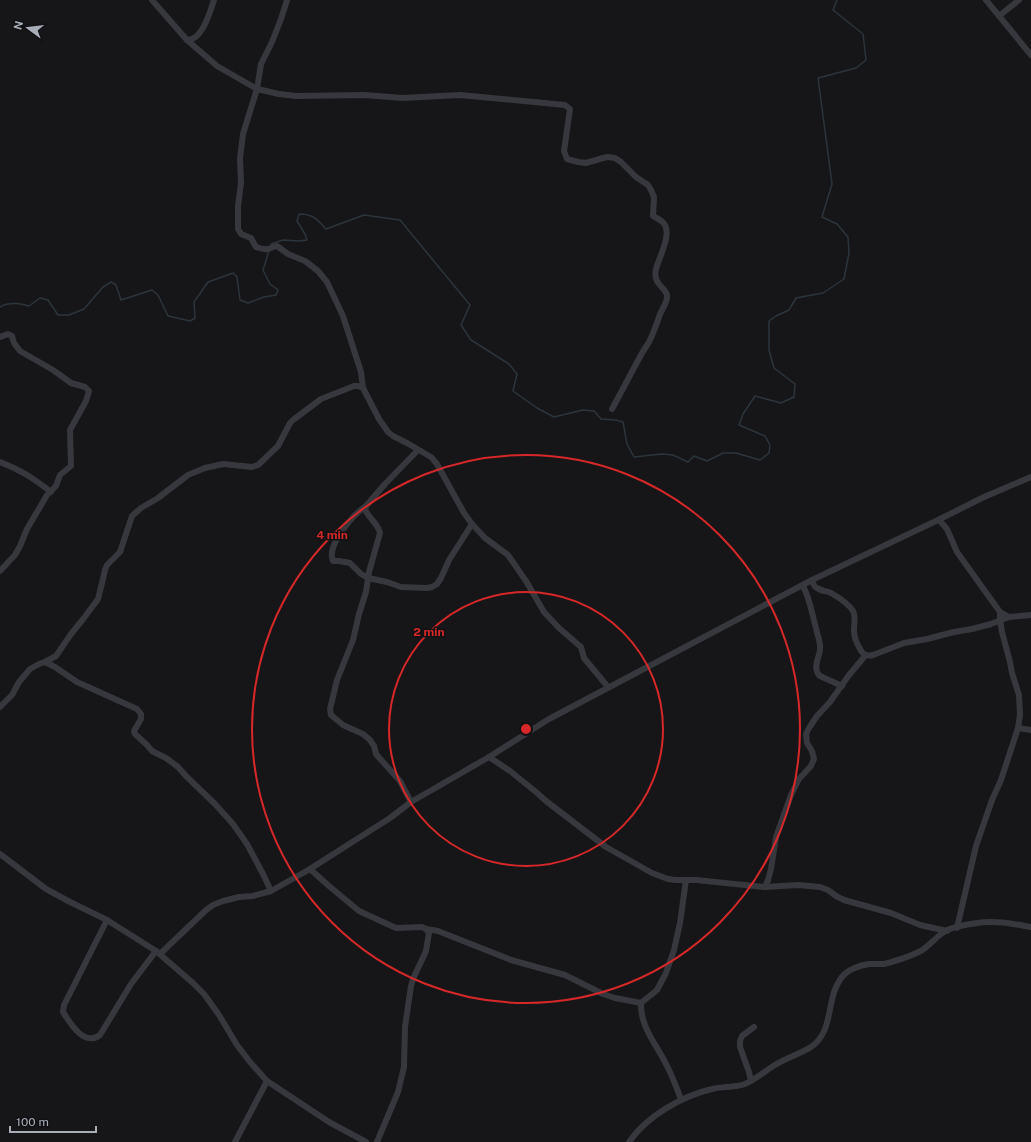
<svg xmlns="http://www.w3.org/2000/svg" width="1031" height="1142" font-family="'Public Sans',sans-serif">
<rect width="100%" height="100%" fill="#161618"/>
<g fill="none" stroke-linecap="round" stroke-linejoin="round">
<!-- stream -->
<g stroke="#2c353c" stroke-width="1.5">
<path d="M 271,245 L 271,244 L 283,240 L 299,241 L 307,240 L 305,234 L 297,221 L 299,214 C 313,214 317,219 326,229 L 364,215 L 400,220 L 470,305 L 461,325 L 471,340 L 509,364 L 517,374 L 513,391 L 537,408 L 554,417 L 583,410 L 594,411 L 601,419 L 616,420 L 623,422 L 627,444 L 634,457 L 662,454 L 673,455 L 688,462 L 694,456 L 707,461 L 723,453 L 736,453 L 760,460 L 769,453 L 770,445 L 765,436 L 739,425 L 743,414 L 755,396 L 781,403 L 794,397 L 795,384 L 774,368 L 769,350 L 769,321 L 776,316 L 789,310 L 796,298 L 823,293 L 844,279 L 849,253 L 848,237 L 837,224 L 822,217 L 832,184 L 818,78 L 856,68 L 866,60 L 863,34 L 833,10 L 837,0"/>
<path d="M 0,307 C 9,302 19,303 29,306 L 40,298 L 48,300 L 58,315 L 69,315 L 84,309 L 103,287 L 111,282 L 116,285 L 121,300 L 152,290 L 158,295 L 168,316 L 190,321 L 195,318 L 194,302 L 208,282 L 233,273 L 237,277 L 240,300 L 248,303 L 264,297 L 276,295 L 278,290 L 270,284 L 263,270 L 269,251"/>
</g>
<!-- minor -->
<g stroke="#37383d" stroke-width="6">
<path d="M 152,0 L 187,40 L 217,66 L 257,89 L 279,94 L 296,96 L 364,95 L 403,98 L 460,95 L 565,105 L 570,109 L 564,151 L 567,159 L 578,162 L 586,163 L 603,158 L 608,157 L 615,158 L 621,162 L 636,177 L 648,185 L 651,190 L 654,197 L 653,216 C 657,218 663,221 665,225 C 671,236 659,258 656,269 C 652,286 669,288 667,298 C 666,305 661,310 659,317 C 656,326 653,334 649,342 C 646,347 643,351 641,355 C 631,373 622,391 612,409"/>
<path d="M 287,0 L 281,19 L 272,42 L 261,64 L 257,89 L 243,134 L 240,158 L 241,183 L 238,206 L 238,229 L 241,234 L 251,238 L 256,247 C 260,248 264,250 268,249 C 272,248 274,246 277,246 L 288,254 L 305,261 L 318,271 L 327,282 L 343,316 L 361,372 L 363,388"/>
<path d="M 986,0 L 1031,55"/>
<path d="M 999,16 L 1019,0"/>
<path d="M 187,40 C 202,41 210,12 214,0"/>
<path d="M 0,337 L 8,334 L 12,336 L 14,343 L 20,351 L 53,370 L 71,383 L 85,387 L 89,391 L 86,401 L 70,430 L 71,466 L 60,475 L 56,486 L 47,495 L 27,529 L 20,546 L 15,555 L 0,571"/>
<path d="M 0,462 C 21,470 33,478 51,492"/>
<path d="M 366,506 C 362,509 358,512 354,516 C 345,526 327,548 333,561 L 339,561 L 350,563 L 361,574 L 368,578 L 387,582 L 401,587 L 427,588 L 432,587 L 437,584 L 441,578 L 449,560 L 472,524"/>
<path d="M 939,520 L 947,529 L 957,552 L 1000,612 L 1009,617 L 1031,615"/>
<path d="M 812,580 C 813,583 814,587 817,588 C 821,591 827,591 831,593 C 838,597 849,604 853,611 C 856,616 854,624 854,630 C 854,636 856,642 859,647 C 862,654 866,657 873,655 L 904,643 L 927,639 L 954,632 L 972,629 L 991,624 L 1009,617"/>
<path d="M 803,586 C 810,599 812,614 816,628 C 817,635 821,642 820,650 C 819,658 812,669 820,676 L 842,686"/>
<path d="M 45,662 L 55,667 L 77,682 L 137,709 L 141,714 L 141,719 L 134,731 L 135,734 L 147,745 L 152,751 L 166,758 L 178,767 L 186,776 L 215,804 L 233,824 L 247,844 L 263,874 L 271,891"/>
<path d="M 0,707 L 12,695 L 19,682 L 30,669 L 39,664 L 45,662 L 56,656 L 71,634 L 84,618 L 98,599 L 103,579 L 105,570 L 107,565 L 120,552 L 132,516 L 141,508 L 158,498 L 188,475 L 205,468 L 223,464 L 252,467 L 258,465 L 278,446 L 290,423 L 293,420 L 321,399 L 354,386 L 358,386 L 363,388 L 379,419 L 388,432 L 393,436 L 407,443 L 431,457 L 437,464 L 464,513 L 472,524 L 485,538 L 508,555 L 526,581 L 544,612 L 559,628 L 581,647 L 584,658 L 608,687"/>
<path d="M 1018,728 L 1031,730"/>
<path d="M 489,757 L 510,771 L 536,792 L 546,801 L 606,847 L 652,873 L 668,879 L 675,880 L 696,880 L 765,887 L 798,885 L 820,887 L 828,890 L 836,896 L 844,900 L 891,913 L 920,925 L 947,931"/>
<path d="M 411,802 L 400,781 L 383,762 L 376,754 L 374,746 L 370,740 L 363,734 L 343,725 L 331,715 L 330,709 L 337,680 L 353,640 L 359,614 L 366,592 L 369,572 L 380,533 C 378,523 368,518 365,509 L 366,506 L 385,484 L 418,450"/>
<path d="M 0,854 L 46,889 L 70,902 L 107,920 L 156,951 L 193,983 L 204,994 L 219,1015 L 237,1045 L 250,1062 L 267,1081 L 329,1122 L 366,1142"/>
<path d="M 310,869 L 329,886 L 359,911 L 396,928 L 422,927 L 426,929 L 429,933 L 426,951 L 413,979 L 411,986 L 405,1027 L 404,1067 L 398,1092 L 377,1142"/>
<path d="M 765,887 L 768,880 L 771,869 L 776,837 L 791,795 L 799,779 L 811,766 L 814,759 L 812,751 L 807,743 L 806,734 L 809,728 L 817,716 L 830,702 L 849,675 L 865,656"/>
<path d="M 107,920 L 64,1005 L 63,1012 C 70,1023 84,1047 100,1035 L 131,984 L 156,951"/>
<path d="M 957,928 L 976,846 L 992,800 L 1001,780 L 1018,728 L 1020,715 L 1019,695 L 1012,673 L 1010,662 L 1002,632 L 1000,620 L 1000,612"/>
<path d="M 426,929 L 438,931 L 511,960 L 565,975 L 603,994 L 615,998 L 641,1003"/>
<path d="M 160,954 L 205,911 L 213,905 L 223,901 L 239,897 L 253,896 L 271,891 L 310,869 L 390,818 L 411,802 L 489,757 L 549,719 L 812,580 L 936,521 L 984,497 L 1031,477"/>
<path d="M 751,1081 L 749,1072 L 740,1047 L 740,1041 L 742,1036 L 754,1027"/>
<path d="M 681,1099 C 677,1089 673,1078 668,1068 C 658,1046 640,1028 641,1003 L 657,990 L 666,973 L 674,950 L 680,923 L 686,880"/>
<path d="M 235,1142 L 267,1081"/>
<path d="M 629,1142 C 647,1116 682,1096 712,1089 C 722,1086 734,1088 745,1084 C 756,1079 765,1071 775,1065 C 786,1058 800,1054 811,1047 C 835,1031 825,998 842,977 C 847,970 860,965 869,964 C 874,964 879,964 884,964 C 889,963 894,961 898,960 C 906,958 914,954 921,951 C 930,945 938,935 947,930 C 955,927 969,924 977,923 C 995,920 1014,924 1031,927"/>
</g>
</g>
<!-- distance rings -->
<g fill="none" stroke="#d62828" stroke-width="2">
<circle cx="526" cy="729" r="137"/>
<circle cx="526" cy="729" r="274"/>
</g>
<circle cx="526" cy="729" r="6" fill="#d62828" stroke="#111113" stroke-width="2"/>
<g font-size="12" text-anchor="middle" font-weight="bold" fill="#d62828" stroke="#111113" stroke-width="3" stroke-linejoin="round" paint-order="stroke">
<text x="332" y="539">4 min</text>
<text x="429" y="636">2 min</text>
</g>
<!-- north arrow -->
<g transform="translate(28 28) rotate(285)" stroke="#111113" stroke-width="3" paint-order="stroke">
<path d="M0-3L7 15L0 10L-7 15Z" fill="#a8adb8"/>
<text y="-6" font-size="11" font-weight="bold" text-anchor="middle" fill="#a8adb8">N</text>
</g>
<!-- scale -->
<path d="M10 1126v6h86v-6" fill="none" stroke="#a8adb8" stroke-width="2"/>
<text x="16" y="1126" font-size="12" fill="#a8adb8" stroke="#111113" stroke-width="3" paint-order="stroke">100 m</text>
</svg>
